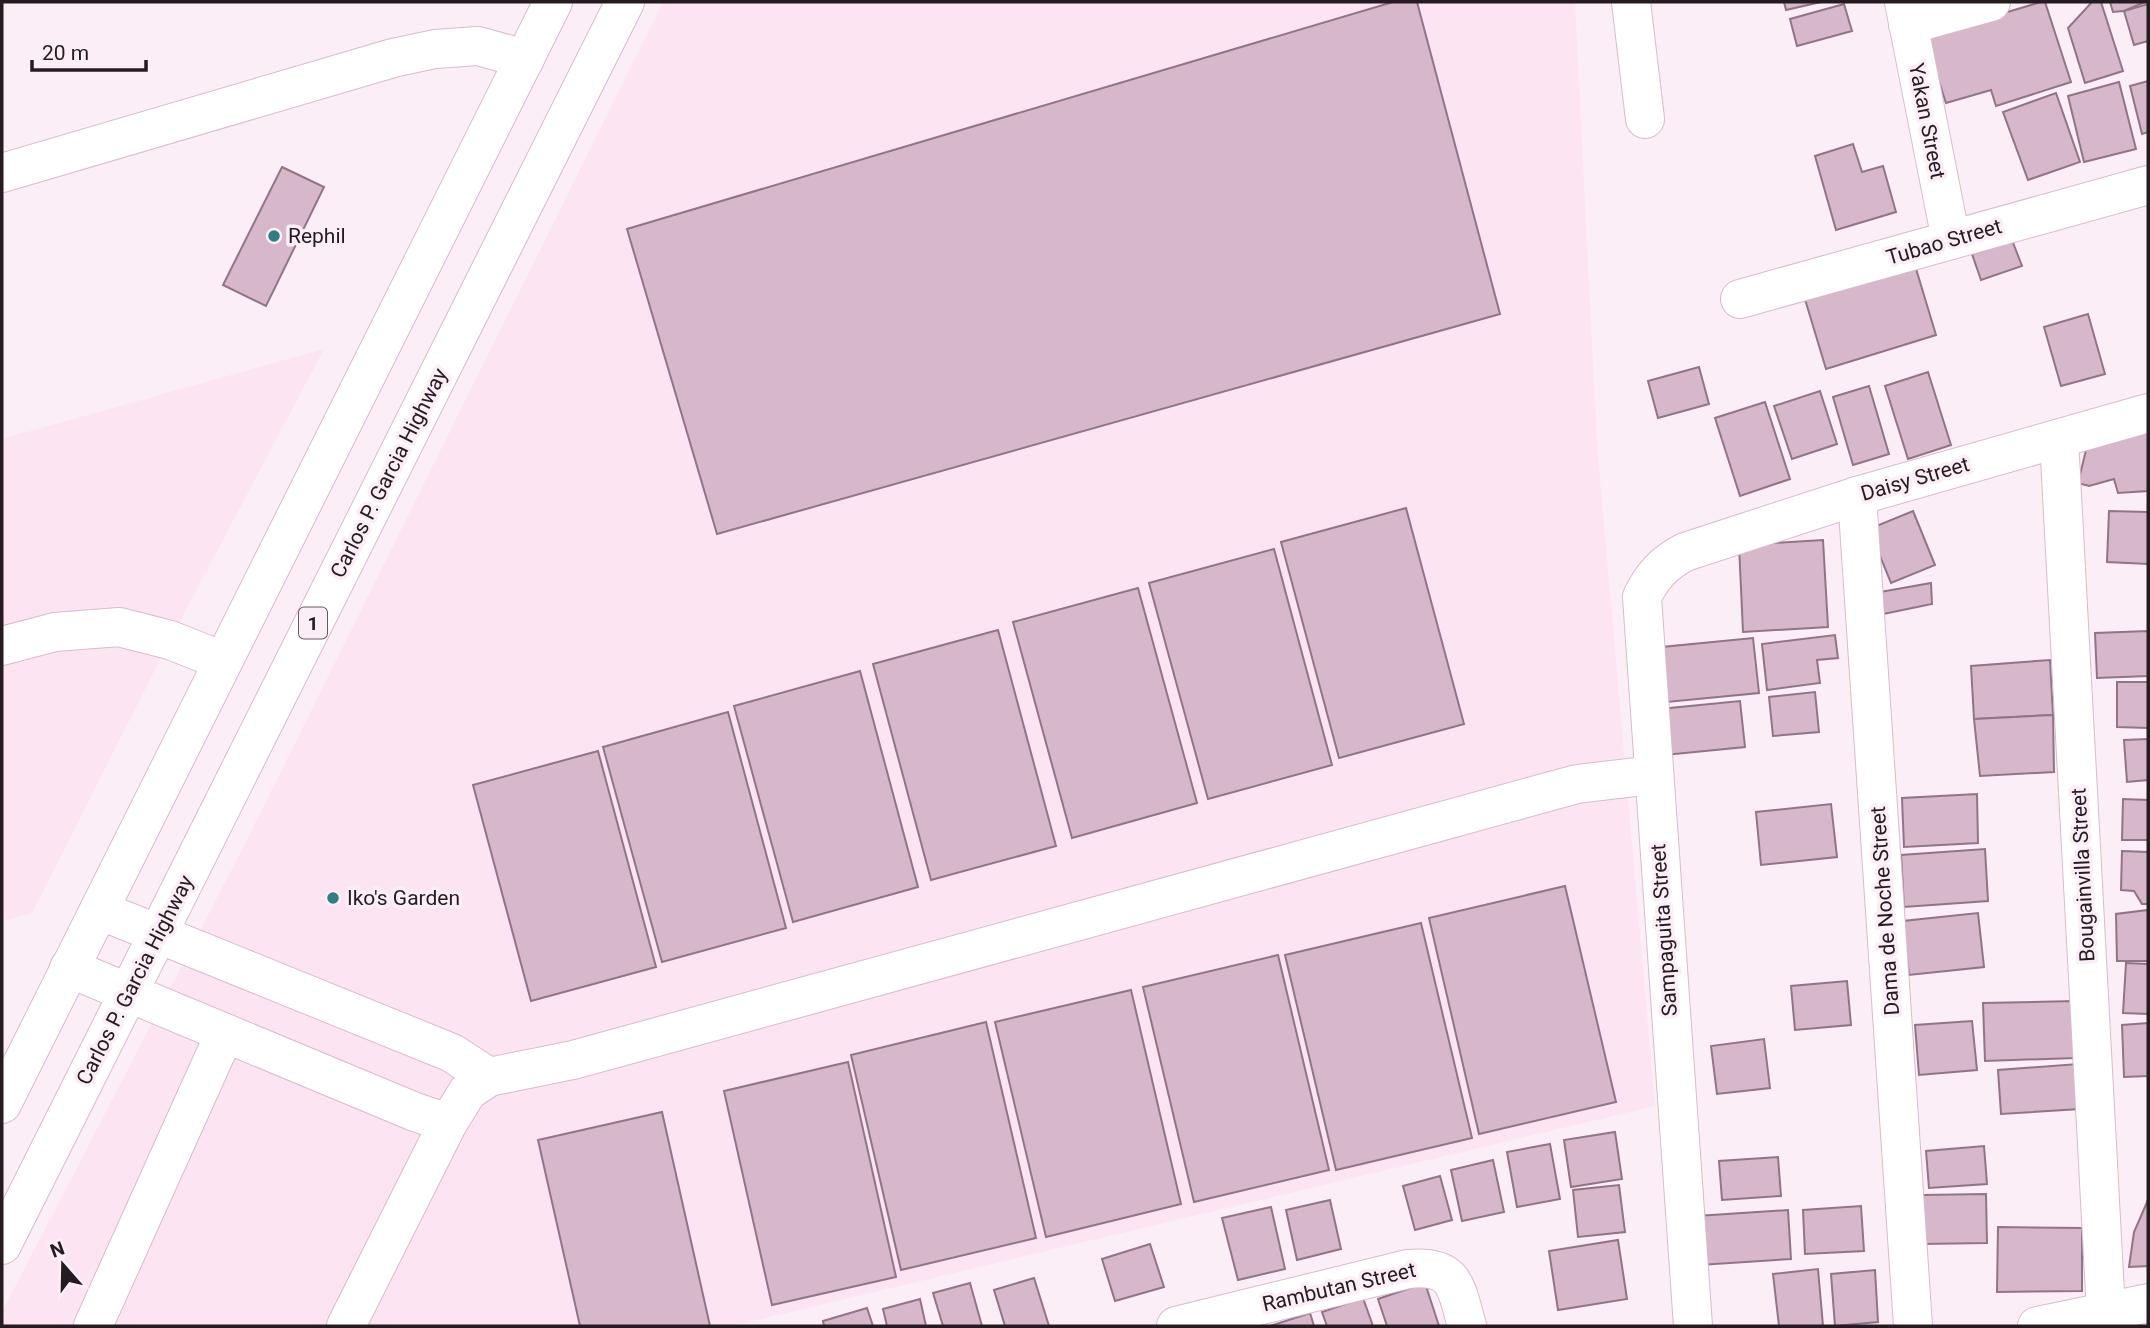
<svg xmlns="http://www.w3.org/2000/svg" width="2150" height="1328" font-family="Roboto,sans-serif">
<rect width="100%" height="100%" fill="#fbeef6"/>
<!-- built -->
<g fill="#fce4f2">
<path d="M 663,2 L 1575,2 L 1597,444 L 1655,1106 L 732,1326 L 2,1326 L 2,1312 L 247,840 Z"/>
<path d="M 324,349 L 170,640 L 32,913 L 2,921 L 2,439 Z"/>
</g>
<!-- building -->
<g fill="#d6b8ca" stroke="#917586" stroke-width="2">
<path d="M 1393,2 L 1417,2 L 1500,314 L 717,534 L 627,229 Z"/>
<path d="M 1784,2 L 1821,2 L 1786,10 Z"/>
<path d="M 2041,2 L 2045,2 L 2071,82 L 1996,106 L 1991,90 L 1946,103 L 1923,33 L 1994,16 Z"/>
<path d="M 2092,2 L 2101,2 L 2123,71 L 2085,83 L 2068,28 Z"/>
<path d="M 2110,2 L 2145,2 L 2124,11 L 2113,12 Z"/>
<path d="M 1844,4 L 1852,31 L 1797,46 L 1790,19 Z"/>
<path d="M 2148,4 L 2148,41 L 2134,45 L 2124,11 Z"/>
<path d="M 2148,81 L 2148,132 L 2142,134 L 2130,86 Z"/>
<path d="M 2119,82 L 2136,149 L 2084,162 L 2068,96 Z"/>
<path d="M 2056,93 L 2080,162 L 2028,180 L 2003,112 Z"/>
<path d="M 1853,144 L 1862,172 L 1883,166 L 1896,212 L 1836,230 L 1815,156 Z"/>
<path d="M 282,167 L 324,187 L 266,306 L 223,285 Z"/>
<path d="M 2012,240 L 2022,266 L 1981,280 L 1972,254 Z"/>
<path d="M 1914,262 L 1936,335 L 1826,369 L 1804,296 Z"/>
<path d="M 2088,314 L 2105,374 L 2061,386 L 2044,327 Z"/>
<path d="M 1699,367 L 1709,404 L 1658,418 L 1648,381 Z"/>
<path d="M 1928,372 L 1951,445 L 1908,459 L 1885,386 Z"/>
<path d="M 1869,386 L 1889,454 L 1853,465 L 1833,397 Z"/>
<path d="M 1820,391 L 1837,444 L 1792,459 L 1774,406 Z"/>
<path d="M 1765,402 L 1790,479 L 1740,496 L 1715,418 Z"/>
<path d="M 2148,423 L 2148,491 L 2118,493 L 2114,479 L 2089,486 L 2078,483 L 2087,446 Z"/>
<path d="M 1406,508 L 1464,724 L 1339,758 L 1281,542 Z"/>
<path d="M 1913,511 L 1935,565 L 1891,583 L 1869,529 Z"/>
<path d="M 2109,511 L 2148,512 L 2148,564 L 2107,562 Z"/>
<path d="M 1823,540 L 1828,627 L 1743,632 L 1739,545 Z"/>
<path d="M 1274,549 L 1332,765 L 1208,799 L 1149,583 Z"/>
<path d="M 1931,583 L 1932,604 L 1883,614 L 1880,592 Z"/>
<path d="M 1138,588 L 1197,803 L 1072,838 L 1013,622 Z"/>
<path d="M 998,630 L 1056,846 L 931,880 L 873,664 Z"/>
<path d="M 2148,631 L 2148,676 L 2097,678 L 2095,633 Z"/>
<path d="M 1835,635 L 1838,658 L 1817,660 L 1820,683 L 1767,690 L 1762,644 Z"/>
<path d="M 1753,638 L 1759,693 L 1667,702 L 1662,647 Z"/>
<path d="M 2050,660 L 2053,715 L 1974,719 L 1971,666 Z"/>
<path d="M 860,671 L 918,887 L 793,922 L 734,706 Z"/>
<path d="M 2117,682 L 2148,682 L 2148,728 L 2117,727 Z"/>
<path d="M 1815,692 L 1819,732 L 1773,736 L 1769,697 Z"/>
<path d="M 1740,701 L 1745,747 L 1665,755 L 1660,709 Z"/>
<path d="M 728,712 L 786,928 L 662,962 L 603,747 Z"/>
<path d="M 2053,715 L 2054,772 L 1980,776 L 1974,719 Z"/>
<path d="M 2148,739 L 2148,780 L 2127,782 L 2124,740 Z"/>
<path d="M 598,751 L 656,967 L 531,1001 L 473,785 Z"/>
<path d="M 1977,794 L 1978,843 L 1904,847 L 1902,798 Z"/>
<path d="M 2123,799 L 2148,800 L 2148,840 L 2122,840 Z"/>
<path d="M 1831,804 L 1837,857 L 1761,865 L 1756,812 Z"/>
<path d="M 1985,849 L 1988,901 L 1904,907 L 1901,855 Z"/>
<path d="M 2122,851 L 2148,852 L 2148,904 L 2142,904 L 2134,891 L 2121,890 Z"/>
<path d="M 1565,886 L 1616,1102 L 1479,1134 L 1429,918 Z"/>
<path d="M 2148,910 L 2148,961 L 2117,961 L 2116,914 Z"/>
<path d="M 1978,913 L 1984,967 L 1909,975 L 1903,921 Z"/>
<path d="M 1421,923 L 1472,1138 L 1336,1170 L 1285,955 Z"/>
<path d="M 1278,955 L 1329,1170 L 1194,1202 L 1143,987 Z"/>
<path d="M 2126,963 L 2148,964 L 2148,1014 L 2123,1013 Z"/>
<path d="M 1847,981 L 1851,1025 L 1795,1030 L 1791,986 Z"/>
<path d="M 1131,990 L 1181,1204 L 1046,1237 L 995,1022 Z"/>
<path d="M 2074,1001 L 2075,1058 L 1985,1061 L 1983,1003 Z"/>
<path d="M 1972,1021 L 1977,1070 L 1919,1075 L 1915,1025 Z"/>
<path d="M 986,1022 L 1036,1238 L 901,1270 L 851,1055 Z"/>
<path d="M 2148,1023 L 2148,1076 L 2124,1077 L 2122,1025 Z"/>
<path d="M 1764,1039 L 1770,1088 L 1717,1094 L 1711,1046 Z"/>
<path d="M 848,1062 L 896,1277 L 772,1305 L 724,1091 Z"/>
<path d="M 2078,1064 L 2080,1109 L 2001,1114 L 1998,1070 Z"/>
<path d="M 662,1112 L 710,1326 L 580,1326 L 538,1140 Z"/>
<path d="M 1615,1132 L 1622,1179 L 1571,1187 L 1564,1140 Z"/>
<path d="M 1550,1144 L 1560,1199 L 1517,1207 L 1507,1152 Z"/>
<path d="M 1984,1146 L 1987,1184 L 1929,1188 L 1926,1151 Z"/>
<path d="M 1778,1157 L 1781,1196 L 1722,1200 L 1719,1161 Z"/>
<path d="M 1493,1160 L 1504,1212 L 1462,1221 L 1451,1170 Z"/>
<path d="M 1440,1176 L 1452,1220 L 1415,1230 L 1403,1186 Z"/>
<path d="M 1619,1185 L 1625,1232 L 1578,1237 L 1573,1190 Z"/>
<path d="M 1986,1194 L 1987,1243 L 1923,1244 L 1923,1195 Z"/>
<path d="M 1330,1200 L 1341,1249 L 1297,1260 L 1286,1210 Z"/>
<path d="M 2148,1200 L 2148,1266 L 2129,1267 L 2134,1232 Z"/>
<path d="M 1861,1206 L 1864,1251 L 1805,1254 L 1803,1210 Z"/>
<path d="M 1271,1207 L 1285,1269 L 1238,1280 L 1222,1218 Z"/>
<path d="M 1788,1210 L 1791,1259 L 1700,1265 L 1697,1216 Z"/>
<path d="M 1998,1227 L 2082,1228 L 2082,1291 L 1997,1292 Z"/>
<path d="M 1618,1240 L 1627,1299 L 1558,1310 L 1549,1251 Z"/>
<path d="M 1150,1244 L 1164,1287 L 1115,1301 L 1102,1259 Z"/>
<path d="M 1818,1269 L 1823,1326 L 1779,1326 L 1773,1274 Z"/>
<path d="M 1875,1270 L 1878,1322 L 1835,1326 L 1831,1274 Z"/>
<path d="M 1034,1278 L 1049,1326 L 1005,1326 L 994,1290 Z"/>
<path d="M 970,1283 L 982,1326 L 943,1326 L 933,1293 Z"/>
<path d="M 1425,1283 L 1439,1326 L 1387,1326 L 1378,1299 Z"/>
<path d="M 1363,1298 L 1373,1326 L 1327,1326 L 1322,1312 Z"/>
<path d="M 920,1299 L 926,1326 L 887,1326 L 883,1309 Z"/>
<path d="M 867,1308 L 873,1326 L 824,1326 L 823,1321 Z"/>
<path d="M 1310,1313 L 1314,1326 L 1270,1326 Z"/>
</g>
<g fill="none" stroke-linecap="round" stroke-linejoin="round">
<!-- minor casing -->
<g stroke="#d9bbcd" stroke-width="40">
<g id="minor">
<path d="M 1631,2 L 1645,119"/>
<path d="M 1904,2 L 1951,240"/>
<path d="M 1908,25 L 1991,2"/>
<path d="M 2,173 L 393,58 L 435,49 L 478,46 L 525,59"/>
<path d="M 1740,299 L 2148,185"/>
<path d="M 2059,439 L 2106,1312"/>
<path d="M 1857,496 L 1913,1326"/>
<path d="M 2,646 L 55,632 L 119,627 L 170,640 L 223,661"/>
<path d="M 99,910 L 452,1053 L 489,1077"/>
<path d="M 69,968 L 415,1112 L 448,1123 L 468,1091 L 489,1077 L 573,1060 L 1577,784 L 1653,775"/>
<path d="M 93,1326 L 225,1033"/>
<path d="M 346,1326 L 448,1123"/>
<path d="M 1176,1326 L 1408,1269 C 1456,1264 1456,1287 1467,1326"/>
<path d="M 1693,1326 L 1642,597 C 1652,576 1664,563 1685,552 L 1857,496 L 2148,413"/>
<path d="M 2037,1326 L 2148,1303"/>
</g>
</g>
<!-- highway casing -->
<g stroke="#d9bbcd" stroke-width="40">
<g id="highway">
<path d="M 2,1104 L 553,2"/>
<path d="M 2,1245 L 625,2"/>
</g>
</g>
<!-- minor -->
<use href="#minor" stroke="#fff" stroke-width="38"/>
<!-- highway -->
<use href="#highway" stroke="#fff" stroke-width="38"/>
</g>
<!-- markers -->
<g fill="#337c80" stroke="#fbeef6" stroke-width="2.5">
<circle cx="274" cy="236" r="7"/>
<circle cx="333" cy="898" r="7"/>
</g>
<g text-anchor="middle" dominant-baseline="central" stroke-width="7" stroke-linejoin="round" paint-order="stroke">
<!-- shield labels -->
<rect fill="#fbeef6" stroke="#665a61" stroke-width="2" x="299" y="607.5" width="28" height="31" rx="5"/>
<g font-size="19" font-weight="bold" fill="#261b21">
<text x="313" y="623">1</text>
</g>
<!-- street labels -->
<g font-size="21" fill="#261b21" stroke="#fbeef6">
<text transform="translate(1927 121) rotate(79)">Yakan Street</text>
<text transform="translate(1944 242) rotate(-16)">Tubao Street</text>
<text transform="translate(389 473) rotate(-63)">Carlos P. Garcia Highway</text>
<text transform="translate(1915 479) rotate(-16)">Daisy Street</text>
<text transform="translate(2083 875) rotate(-93)">Bougainvilla Street</text>
<text transform="translate(1885 911) rotate(-94)">Dama de Noche Street</text>
<text transform="translate(1664 930) rotate(-94)">Sampaguita Street</text>
<text transform="translate(135 980) rotate(-63)">Carlos P. Garcia Highway</text>
<text transform="translate(1339 1287) rotate(-13)">Rambutan Street</text>
</g>
<!-- poi labels -->
<g font-size="21" fill="#261b21" stroke="#fbeef6" text-anchor="start">
<text x="288" y="236">Rephil</text>
<text x="347" y="898">Iko's Garden</text>
</g>
</g>
<!-- border -->
<rect width="2150" height="1328" fill="none" stroke="#261b21" stroke-width="7"/>
<!-- north arrow -->
<g transform="translate(63 1265) rotate(340)" stroke="#fbeef6" stroke-width="5" paint-order="stroke">
<path d="M0-5L12 26L0 18L-12 26Z" fill="#261b21"/>
<text y="-10" font-size="19" font-weight="bold" text-anchor="middle" fill="#261b21">N</text>
</g>
<!-- scale -->
<path d="M32 60v10h114v-10" fill="none" stroke="#261b21" stroke-width="3.5"/>
<text x="42" y="60" font-size="21" fill="#261b21" stroke="#fbeef6" stroke-width="5" paint-order="stroke">20 m</text>
</svg>
